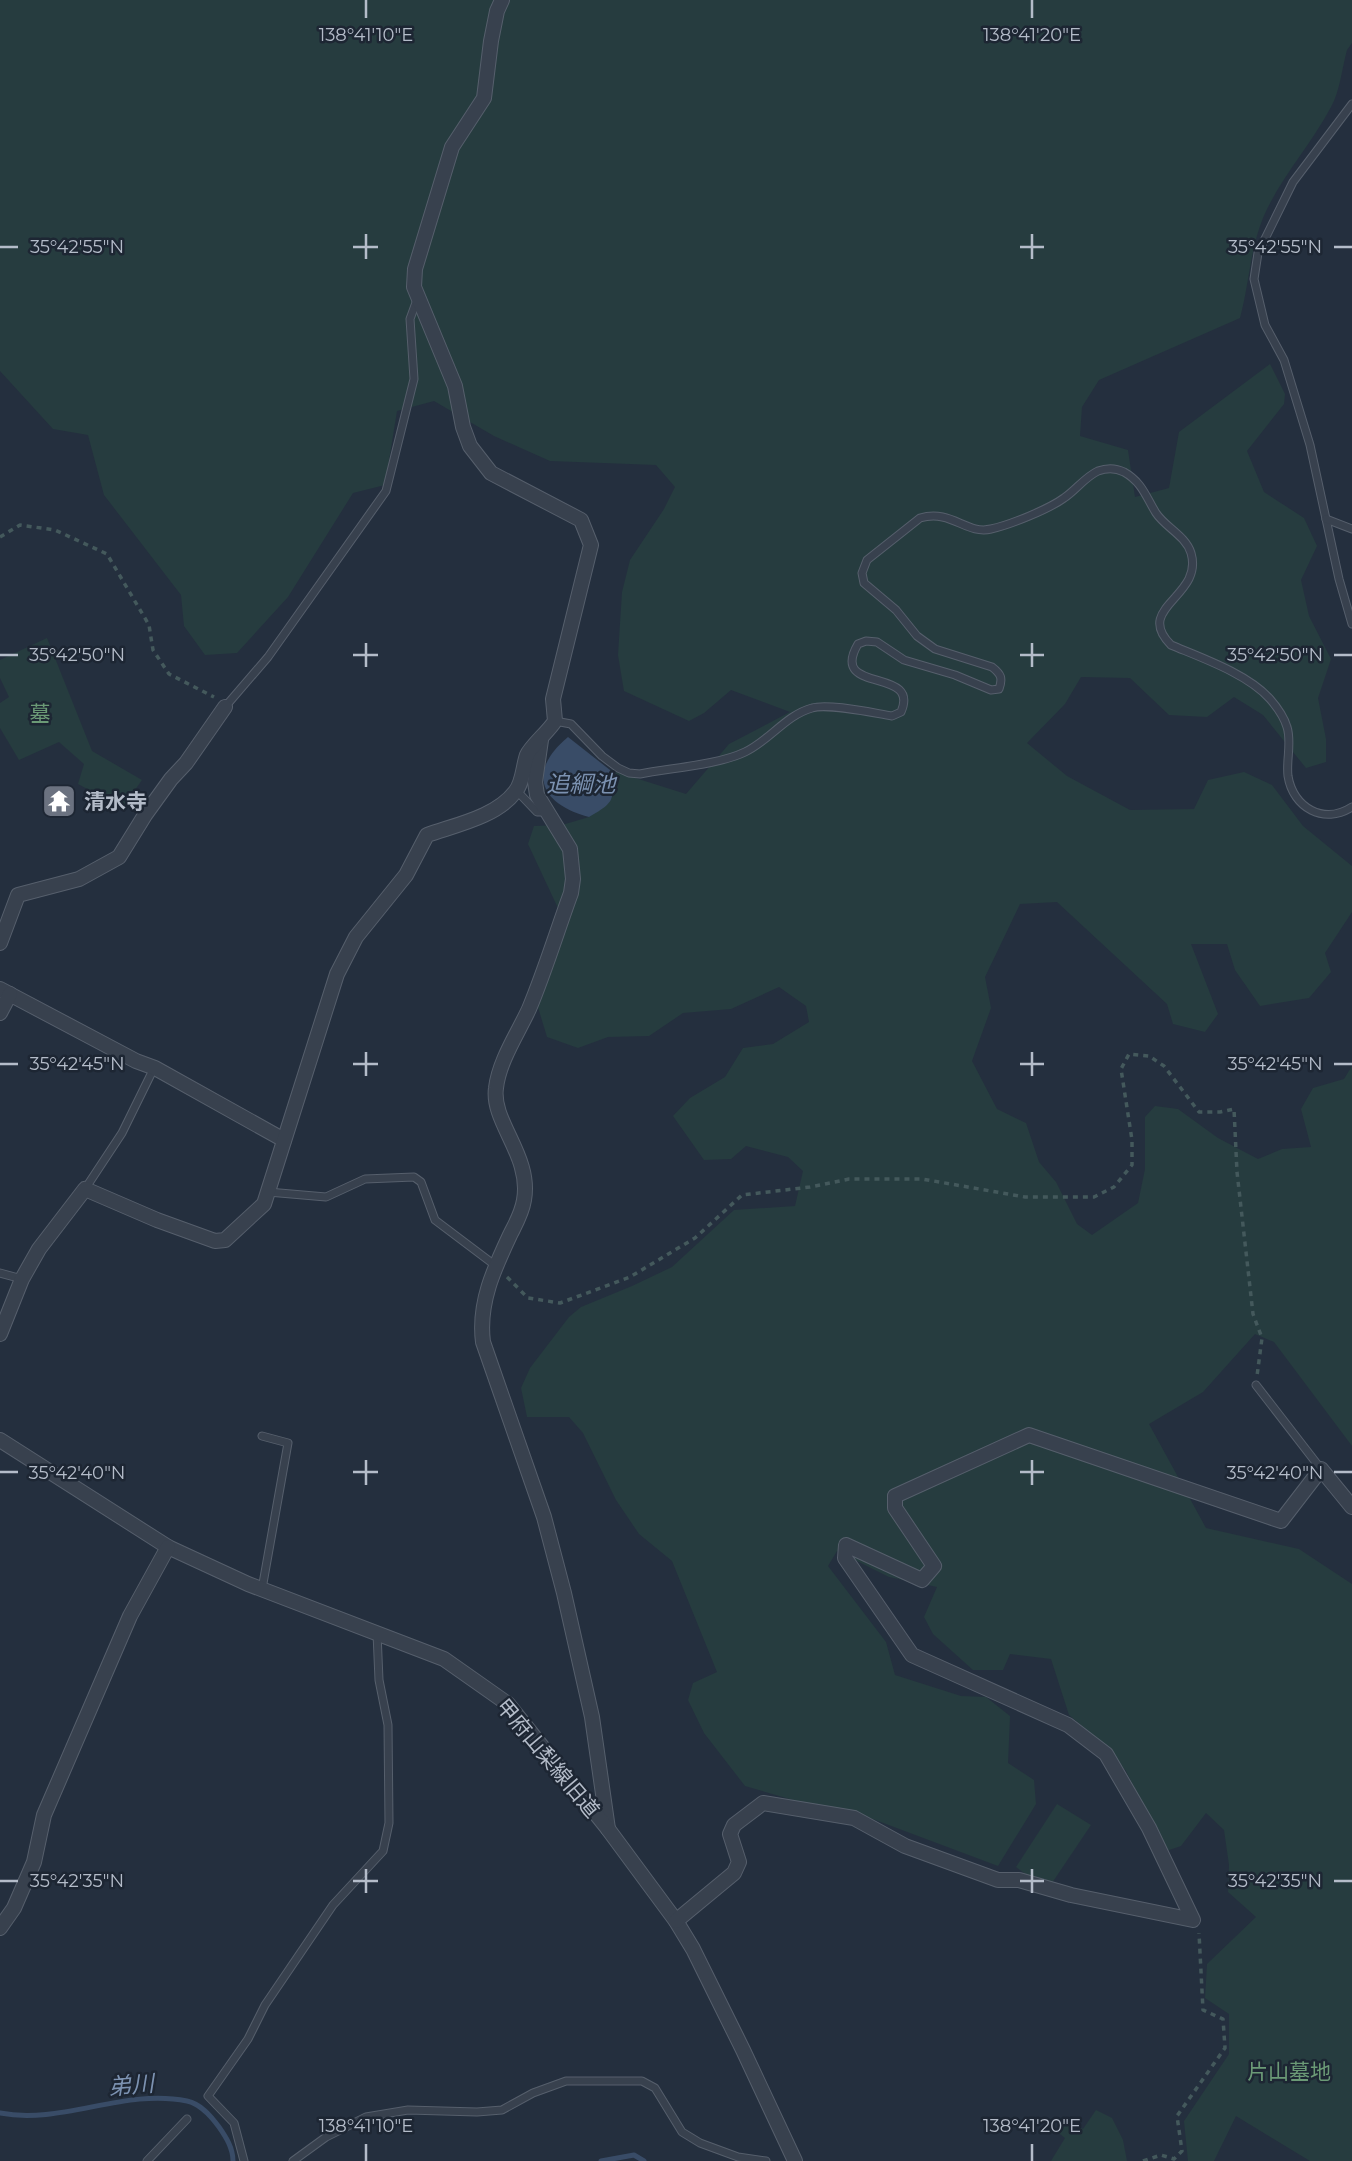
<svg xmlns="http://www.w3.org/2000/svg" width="1352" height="2161" font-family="Montserrat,'Noto Sans JP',sans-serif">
<rect width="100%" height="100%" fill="#242f3e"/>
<!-- green -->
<g fill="#263c3f">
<path d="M 0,0 L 1352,0 L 1352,43 L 1347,50 C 1342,68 1340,91 1331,107 C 1311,145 1280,178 1263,218 C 1250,250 1249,285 1240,318 L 1099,380 L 1082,407 L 1080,436 L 1128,450 L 1135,497 L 1169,488 L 1179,432 L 1270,364 L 1285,394 L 1284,404 L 1247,451 L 1264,492 L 1304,518 L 1317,546 L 1301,580 L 1309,616 L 1331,659 L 1318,698 L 1326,739 L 1326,762 L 1306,768 L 1263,715 L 1234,697 L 1207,717 L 1169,715 L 1130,678 L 1081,677 L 1065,704 L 1027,743 L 1067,776 L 1130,810 L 1194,809 L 1208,780 L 1244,772 L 1272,785 L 1303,826 L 1352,866 L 1352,912 L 1325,953 L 1331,972 L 1309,998 L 1260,1006 L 1235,970 L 1227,944 L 1191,944 L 1218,1014 L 1205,1032 L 1173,1024 L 1167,1004 L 1057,902 L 1020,904 L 985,977 L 991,1008 L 972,1061 L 997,1109 L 1026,1123 L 1039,1162 L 1056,1182 L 1077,1224 L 1092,1235 L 1138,1203 L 1145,1169 L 1145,1117 L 1155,1106 L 1178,1109 L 1218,1138 L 1258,1159 L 1282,1149 L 1311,1147 L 1301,1109 L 1313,1088 L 1344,1079 L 1352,1066 L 1352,1446 L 1274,1342 L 1255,1334 L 1203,1392 L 1149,1424 L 1206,1528 L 1299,1549 L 1352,1584 L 1352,2161 L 1310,2161 L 1236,2116 L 1214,2161 L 1188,2161 L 1184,2121 L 1229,2054 L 1229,2014 L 1205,1998 L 1207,1964 L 1256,1917 L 1228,1892 L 1229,1865 L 1224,1830 L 1206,1813 L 1181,1846 L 1166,1851 L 1126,1771 L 1102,1743 L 1069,1715 L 1051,1659 L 1010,1654 L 1003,1670 L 973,1670 L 933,1634 L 924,1617 L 937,1587 L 889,1577 L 837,1551 L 828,1566 L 886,1642 L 895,1675 L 961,1696 L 986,1697 L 1010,1716 L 1008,1763 L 1034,1780 L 1036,1804 L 998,1866 L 854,1812 L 796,1801 L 745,1786 L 704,1733 L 688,1700 L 693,1683 L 717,1672 L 672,1561 L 639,1534 L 616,1500 L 583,1433 L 569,1417 L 527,1417 L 521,1388 L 530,1368 L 569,1317 L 581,1307 L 632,1286 L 672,1267 L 734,1210 L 795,1206 L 803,1171 L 788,1157 L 746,1146 L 731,1159 L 704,1160 L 673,1116 L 690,1098 L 725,1077 L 743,1048 L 773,1044 L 809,1022 L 806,1006 L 779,987 L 731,1009 L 683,1013 L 649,1036 L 608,1037 L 578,1048 L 547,1037 L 537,1004 L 564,921 L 528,844 L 534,826 L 562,825 L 589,817 L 614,795 L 610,770 L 686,794 L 729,744 L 790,712 L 731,690 L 704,713 L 689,721 L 624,691 L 618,655 L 622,592 L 630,560 L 664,509 L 675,487 L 656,465 L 550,461 L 494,436 L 434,401 L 397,411 L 385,485 L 353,493 L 288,597 L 237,653 L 205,655 L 184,626 L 181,595 L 104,495 L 88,435 L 53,429 L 0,371 Z"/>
<path d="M 47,638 L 92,751 L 142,780 L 122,808 L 78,784 L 84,764 L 59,742 L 19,760 L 0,728 L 0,703 L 9,697 L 0,678 L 0,660 Z"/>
<path d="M 1057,1804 L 1091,1825 L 1052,1883 L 1028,1876 L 1016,1867 Z"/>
<path d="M 1096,2110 L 1112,2118 L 1123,2140 L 1127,2161 L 1051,2161 L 1065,2138 L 1056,2131 L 1066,2118 L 1083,2129 Z"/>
</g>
<!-- water -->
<path fill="#394c67" d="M 568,737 L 610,770 C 615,800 615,802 589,817 C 539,804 527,771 568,737 Z"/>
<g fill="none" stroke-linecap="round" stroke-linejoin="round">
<!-- stream -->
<g stroke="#394c67" stroke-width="5">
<path d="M 0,2113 C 62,2125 124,2088 187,2101 C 201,2104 211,2116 219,2127 C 226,2137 233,2148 233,2161"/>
<path d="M 601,2161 L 634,2155 L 644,2161"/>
</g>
<!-- lane casing -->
<g stroke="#565f6c" stroke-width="9">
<g id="lane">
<path d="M 1352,104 L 1293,182 L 1258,253 L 1254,279 L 1265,325 L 1284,360 L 1310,445 L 1339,579 L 1352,624"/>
<path d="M 1326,519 L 1352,529"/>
<path d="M 225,707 L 268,657 L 386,491 L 414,379 L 410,319 L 418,297"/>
<path d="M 555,721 L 571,724 L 602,756 L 618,768 L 629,773 L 640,774 C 670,768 718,765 745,752 C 769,741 786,715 812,708 C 828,703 873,713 892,716 L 901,712 C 921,666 828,695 858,644 L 866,641 L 877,642 L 904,660 L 955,675 L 991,690 L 999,689 C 1003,678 1001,674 992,667 L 935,649 L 917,636 L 896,610 L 864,583 L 862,573 L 867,560 L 920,518 C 952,509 966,535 991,529 C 1010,525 1049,509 1064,498 C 1076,490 1085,477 1098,471 C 1106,468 1116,468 1124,472 C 1142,482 1146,497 1156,513 C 1165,527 1186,536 1191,553 C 1204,597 1133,607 1171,645 C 1202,658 1248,674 1270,699 C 1277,707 1284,717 1287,727 C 1292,742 1286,760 1288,776 C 1293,808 1324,825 1352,807"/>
<path d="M 517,791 L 537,812 L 548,812"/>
<path d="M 85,1189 L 122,1133 L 154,1068"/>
<path d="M 268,1192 L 326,1197 L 365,1179 L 414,1177 L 421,1182 L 435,1220 L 496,1266"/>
<path d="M 0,1273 L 22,1279"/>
<path d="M 1256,1385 L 1321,1469"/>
<path d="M 262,1436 L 288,1443 L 262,1589"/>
<path d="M 147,2161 L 187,2119"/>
<path d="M 244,2161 L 234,2123 L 208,2096 L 248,2039 L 265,2005 L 333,1905 L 383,1851 L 389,1823 L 388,1725 L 379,1680 L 377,1633"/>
<path d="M 293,2161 L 326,2137 L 366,2117 L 408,2110 L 477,2112 L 502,2110 L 533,2093 L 566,2081 L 642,2081 L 655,2088 L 682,2132 L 700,2143 L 738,2157 L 766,2161"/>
</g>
</g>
<!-- street casing -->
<g stroke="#565f6c" stroke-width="16">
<g id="street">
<path d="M 541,740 L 535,782 L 537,795 L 570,849 L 573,879 L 571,893 C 557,931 545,971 529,1009 C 518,1033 499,1061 496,1088 C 491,1122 532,1156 524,1200 C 522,1213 516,1223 510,1235 C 494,1269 478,1303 483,1342 L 544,1517 L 564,1593 L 592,1717 L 608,1829"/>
<path d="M 0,943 L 18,895 L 79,879 L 119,857 L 145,815 L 171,779 L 186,763 L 225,707"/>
<path d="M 0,989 L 136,1061 L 155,1068 L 284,1140"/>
<path d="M 0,1013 L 10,994"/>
<path d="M 0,1334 L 22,1279 L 39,1249 L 85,1189 L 157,1220 L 215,1241 L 225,1240 L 264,1204 L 337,974 L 356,937 L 406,875 L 427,835 C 455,825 496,817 515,792 C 523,783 523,766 527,755 C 530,747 549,731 555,721 L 553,699 L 591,545 L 581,520 L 491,473 L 470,446 L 463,427 L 455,386 L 414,287 L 415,269 L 452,147 L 484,98 L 491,41 L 497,11 L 502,0"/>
<path d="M 0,1440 L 168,1547 L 248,1584 L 444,1659 L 508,1704 L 608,1829 L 676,1921 L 693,1949 L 743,2050 L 795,2161"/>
<path d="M 676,1921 L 734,1873 L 739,1862 L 730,1834 L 734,1825 L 763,1803 L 854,1818 L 905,1846 L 998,1880 L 1019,1880 L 1071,1895 L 1193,1920 L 1149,1828 L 1106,1754 L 1068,1725 L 912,1655 L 845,1558 L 846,1545 L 922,1580 L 934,1566 L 895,1508 L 895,1496 L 1029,1435 L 1281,1521 L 1321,1469 L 1352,1507"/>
<path d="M 0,1928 L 14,1908 L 34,1862 L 44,1815 L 130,1616 L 168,1547"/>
</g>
</g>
<!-- path -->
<g stroke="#44595c" stroke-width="3.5" stroke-dasharray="5 5" stroke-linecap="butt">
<path d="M 0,537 L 20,525 L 55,530 L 107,554 L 149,625 L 153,650 L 169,674 L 214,697"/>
<path d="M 507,1277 L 528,1298 L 560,1303 L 630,1277 L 695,1238 L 742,1195 L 810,1187 L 849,1179 L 922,1179 L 1025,1197 L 1094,1197 L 1114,1187 L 1132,1165 L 1132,1140 L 1121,1069 L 1129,1054 L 1149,1056 L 1164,1066 L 1199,1112 L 1220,1112 L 1234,1109 L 1237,1172 L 1253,1314 L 1262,1338 L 1257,1376"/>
<path d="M 1143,2161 L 1161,2155 L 1174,2159 L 1182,2151 L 1177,2116 L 1225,2048 L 1223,2019 L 1203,2010 L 1199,1933"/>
</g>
<!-- lane -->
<use href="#lane" stroke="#38414e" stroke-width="7"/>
<!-- street -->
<use href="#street" stroke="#38414e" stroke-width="14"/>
</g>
<!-- ticks -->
<path fill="none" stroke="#b4bcc9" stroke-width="2.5" d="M 366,0 L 366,18M 1032,0 L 1032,18M 366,234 L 366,259M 1032,234 L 1032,259M 0,247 L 18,247M 353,247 L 378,247M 1020,247 L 1044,247M 1334,247 L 1352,247M 366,643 L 366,667M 1032,643 L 1032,667M 0,655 L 18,655M 353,655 L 378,655M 1020,655 L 1044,655M 1334,655 L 1352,655M 366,1052 L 366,1076M 1032,1052 L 1032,1076M 0,1064 L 18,1064M 353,1064 L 378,1064M 1020,1064 L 1044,1064M 1334,1064 L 1352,1064M 366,1460 L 366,1485M 1032,1460 L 1032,1485M 0,1472 L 18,1472M 353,1472 L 378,1472M 1020,1472 L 1044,1472M 1334,1472 L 1352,1472M 366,1869 L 366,1893M 1032,1869 L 1032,1893M 0,1881 L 18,1881M 353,1881 L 378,1881M 1020,1881 L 1044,1881M 1334,1881 L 1352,1881M 366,2144 L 366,2161M 1032,2144 L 1032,2161"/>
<!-- icons -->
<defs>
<g id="temple-square" transform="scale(1.75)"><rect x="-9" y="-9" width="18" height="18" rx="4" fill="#6b7280" stroke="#1d2633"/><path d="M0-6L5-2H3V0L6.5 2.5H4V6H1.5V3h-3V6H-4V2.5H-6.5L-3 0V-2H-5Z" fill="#fff"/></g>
</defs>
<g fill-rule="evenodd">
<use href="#temple-square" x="59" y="801"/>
</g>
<g text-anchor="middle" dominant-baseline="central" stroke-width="5" stroke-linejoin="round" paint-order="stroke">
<!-- park labels -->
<g font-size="21" fill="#6b9a76" stroke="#1d2633">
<text x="40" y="713">墓</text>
<text x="1289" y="2071">片山墓地</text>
</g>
<!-- poi labels -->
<g font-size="21" font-weight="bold" fill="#b4bcc9" stroke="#1d2633" text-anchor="start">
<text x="84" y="801">清水寺</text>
</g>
<!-- street labels -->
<g font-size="21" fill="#b4bcc9" stroke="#1d2633">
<text transform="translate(548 1758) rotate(50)">甲府山梨線旧道</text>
</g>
<!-- water labels -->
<g font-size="23" font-style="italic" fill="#7c92b1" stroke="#1d2633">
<text x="581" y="784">追綱池</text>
<text transform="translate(131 2085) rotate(-5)">弟川</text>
</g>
</g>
<g font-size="18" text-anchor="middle" fill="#b4bcc9" stroke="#1d2633" stroke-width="5" stroke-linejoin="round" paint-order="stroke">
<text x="366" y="41">138°41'10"E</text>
<text x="1032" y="41">138°41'20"E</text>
<text x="77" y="253">35°42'55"N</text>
<text x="1275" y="253">35°42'55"N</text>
<text x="77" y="661">35°42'50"N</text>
<text x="1275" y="661">35°42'50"N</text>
<text x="77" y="1070">35°42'45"N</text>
<text x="1275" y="1070">35°42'45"N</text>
<text x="77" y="1479">35°42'40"N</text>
<text x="1275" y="1479">35°42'40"N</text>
<text x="77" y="1887">35°42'35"N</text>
<text x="1275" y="1887">35°42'35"N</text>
<text x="366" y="2132">138°41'10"E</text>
<text x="1032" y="2132">138°41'20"E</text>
</g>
</svg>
